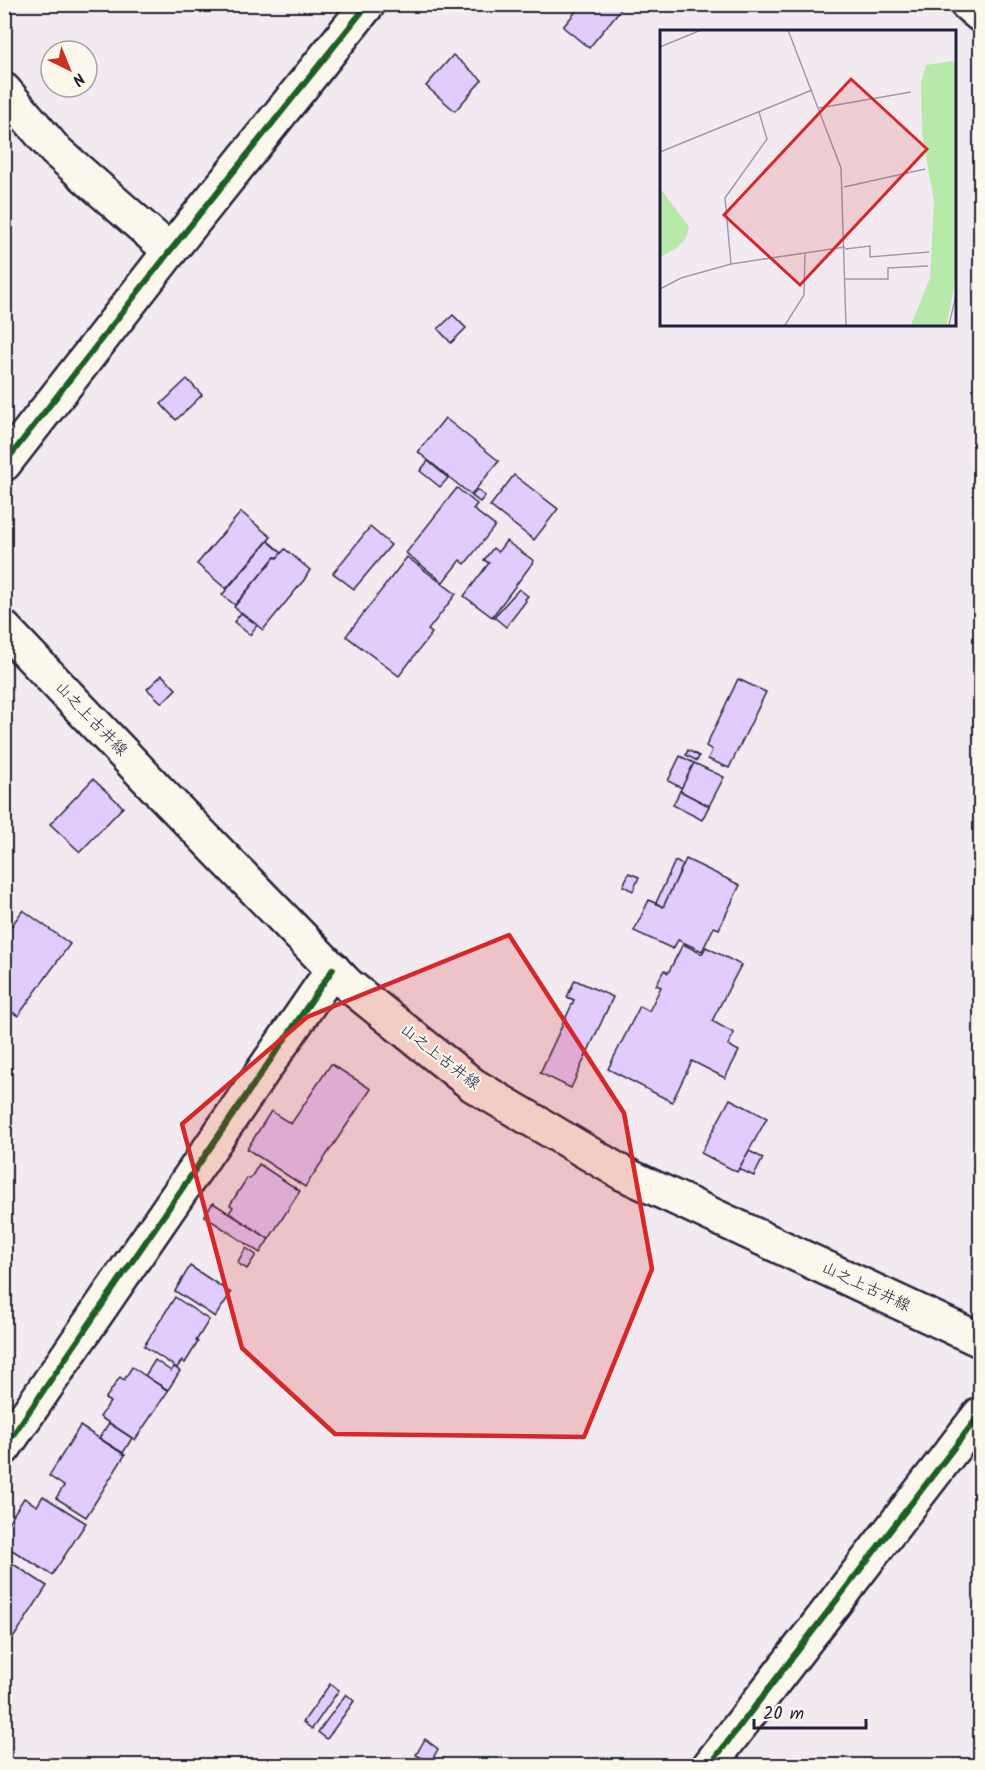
<svg xmlns="http://www.w3.org/2000/svg" width="985" height="1770" font-family="Kalam,'Klee One',sans-serif">
<rect width="100%" height="100%" fill="#f3eaf1"/>
<filter id="ink" filterUnits="userSpaceOnUse"><feTurbulence type="fractalNoise" baseFrequency=".0167" numOctaves="2"/><feDisplacementMap in="SourceGraphic" scale="12" xChannelSelector="R" yChannelSelector="G"/><feConvolveMatrix kernelMatrix="1 2 1 2 8 2 1 2 1" color-interpolation-filters="sRGB"/></filter>
<g filter="url(#ink)">
<!-- building -->
<g fill="#e1ccfd" stroke="#22223b" stroke-width="1.5">
<path d="M 582,4 L 625,4 L 589,48 L 563,27 Z"/>
<path d="M 453,55 L 482,80 L 455,111 L 426,86 Z"/>
<path d="M 453,315 L 466,328 L 451,343 L 438,329 Z"/>
<path d="M 187,379 L 202,395 L 176,420 L 161,404 Z"/>
<path d="M 445,418 L 499,461 L 471,495 L 418,452 Z"/>
<path d="M 428,461 L 448,478 L 440,487 L 420,471 Z"/>
<path d="M 514,475 L 558,509 L 534,540 L 490,506 Z"/>
<path d="M 457,488 L 477,504 L 473,509 L 495,526 L 465,564 L 460,560 L 443,582 L 406,553 Z"/>
<path d="M 477,490 L 485,496 L 480,502 L 472,496 Z"/>
<path d="M 241,512 L 271,537 L 226,589 L 197,564 Z"/>
<path d="M 370,527 L 391,545 L 354,589 L 333,573 Z"/>
<path d="M 268,541 L 282,553 L 277,558 L 275,557 L 235,605 L 222,595 Z"/>
<path d="M 506,541 L 534,561 L 492,617 L 464,596 L 489,563 L 484,560 L 493,548 L 498,552 Z"/>
<path d="M 285,549 L 310,570 L 304,580 L 263,630 L 234,607 L 275,557 L 277,558 Z"/>
<path d="M 407,557 L 456,594 L 428,630 L 432,633 L 399,676 L 346,636 Z"/>
<path d="M 519,589 L 528,596 L 525,599 L 526,601 L 506,627 L 494,617 Z"/>
<path d="M 241,613 L 257,625 L 250,635 L 234,622 Z"/>
<path d="M 162,675 L 176,689 L 162,703 L 147,689 Z"/>
<path d="M 738,679 L 766,692 L 729,768 L 708,759 L 712,750 L 706,746 Z"/>
<path d="M 688,750 L 699,756 L 697,761 L 686,755 Z"/>
<path d="M 680,756 L 694,763 L 682,788 L 668,781 Z"/>
<path d="M 694,763 L 724,777 L 709,806 L 680,791 Z"/>
<path d="M 93,779 L 123,807 L 80,852 L 50,824 Z"/>
<path d="M 680,791 L 709,806 L 702,820 L 673,805 Z"/>
<path d="M 686,859 L 740,885 L 719,929 L 714,927 L 702,951 L 678,940 L 673,949 L 634,931 L 649,900 L 663,907 Z"/>
<path d="M 675,861 L 683,865 L 663,907 L 656,903 Z"/>
<path d="M 629,873 L 639,877 L 633,891 L 623,886 Z"/>
<path d="M 23,910 L 70,944 L 18,1016 L 7,1009 L 4,1012 L 4,936 Z"/>
<path d="M 683,944 L 702,954 L 706,947 L 741,965 L 712,1021 L 734,1033 L 728,1045 L 739,1051 L 725,1078 L 692,1061 L 672,1102 L 608,1069 L 640,1006 L 649,1011 L 661,987 L 656,985 L 664,970 L 668,973 Z"/>
<path d="M 575,980 L 613,997 L 571,1088 L 540,1073 L 574,1000 L 567,997 Z"/>
<path d="M 331,1064 L 371,1089 L 305,1187 L 247,1149 L 271,1111 L 291,1124 Z"/>
<path d="M 730,1099 L 767,1118 L 737,1172 L 701,1153 Z"/>
<path d="M 749,1151 L 763,1158 L 754,1176 L 739,1169 Z"/>
<path d="M 259,1164 L 300,1191 L 269,1239 L 229,1213 L 233,1207 L 230,1205 L 247,1178 L 250,1179 Z"/>
<path d="M 213,1203 L 269,1239 L 260,1253 L 204,1216 Z"/>
<path d="M 246,1248 L 256,1255 L 247,1269 L 237,1263 Z"/>
<path d="M 190,1266 L 231,1293 L 215,1317 L 175,1291 Z"/>
<path d="M 175,1297 L 209,1320 L 196,1341 L 198,1342 L 185,1363 L 182,1360 L 177,1368 L 144,1346 Z"/>
<path d="M 155,1360 L 171,1371 L 174,1367 L 180,1371 L 168,1390 L 145,1376 Z"/>
<path d="M 132,1367 L 168,1391 L 135,1440 L 100,1417 L 110,1402 L 105,1399 L 120,1377 L 124,1380 Z"/>
<path d="M 109,1423 L 132,1438 L 123,1453 L 99,1438 Z"/>
<path d="M 80,1426 L 125,1455 L 86,1517 L 56,1498 L 64,1486 L 49,1476 Z"/>
<path d="M 43,1496 L 86,1523 L 52,1575 L 4,1545 L 4,1529 L 24,1498 L 37,1506 Z"/>
<path d="M 4,1558 L 47,1586 L 8,1646 L 4,1644 Z"/>
<path d="M 330,1684 L 339,1690 L 312,1729 L 303,1722 Z"/>
<path d="M 346,1694 L 354,1701 L 327,1739 L 318,1732 Z"/>
<path d="M 425,1739 L 438,1749 L 432,1760 L 427,1758 L 426,1760 L 416,1755 Z"/>
</g>
<g fill="none" stroke-linecap="round" stroke-linejoin="round">
<!-- minor casing -->
<g stroke="#22223b" stroke-width="38">
<g id="minor">
<path d="M 967,4 L 980,15"/>
<path d="M 4,1448 L 333,969"/>
<path d="M 709,1766 L 980,1414"/>
</g>
</g>
<!-- tertiary casing -->
<g stroke="#22223b" stroke-width="38">
<g id="tertiary">
<path d="M 4,90 L 55,150 L 170,251"/>
<path d="M 4,464 L 170,251 L 368,4"/>
</g>
</g>
<!-- secondary casing -->
<g stroke="#22223b" stroke-width="38">
<path id="secondary" d="M 4,628 L 160,792 L 347,984 L 473,1085 L 622,1173 L 980,1340"/>
</g>
<!-- minor -->
<use href="#minor" stroke="#fbf7ec" stroke-width="33"/>
<!-- tertiary -->
<use href="#tertiary" stroke="#fbf7ec" stroke-width="33"/>
<!-- secondary -->
<use href="#secondary" stroke="#fbf7ec" stroke-width="33"/>
<!-- cycleway casing -->
<g stroke="#fbf7ec" stroke-width="10">
<g id="cycleway">
<path d="M 4,464 L 170,251 L 368,4"/>
<path d="M 4,1448 L 333,969"/>
<path d="M 709,1766 L 980,1414"/>
</g>
</g>
<!-- cycleway -->
<use href="#cycleway" stroke="#1b5e20" stroke-width="6"/>
</g>
</g>
<!-- marked area -->
<path fill="#d62828" fill-opacity="0.2" stroke="#d62828" stroke-width="4.5" stroke-linejoin="round" d="M 509,935 L 624,1113 L 652,1269 L 584,1437 L 335,1434 L 242,1348 L 182,1124 L 307,1017 Z"/>
<g text-anchor="middle" dominant-baseline="central" stroke-width="4.5" stroke-linejoin="round" paint-order="stroke">
<!-- street labels -->
<g font-size="16" fill="#22223b" stroke="#fbf7ec">
<text transform="translate(91 719) rotate(46)">山之上古井線</text>
<text transform="translate(440 1057) rotate(38)">山之上古井線</text>
<text transform="translate(866 1287) rotate(25)">山之上古井線</text>
</g>
</g>
<!-- overview -->
<g transform="translate(660 30)">
<rect width="296" height="296" fill="#f3eaf1"/>
<path d="M 292,31 L 296,32 L 295,252 L 287,295 L 251,295 L 270,248 L 274,172 L 262,103 L 261,53 L 266,35 ZM 0,158 L 29,197 L 26,208 L 17,218 L 0,227 Z" fill="#b6e9aa"/>
<path fill="none" stroke="#9f9aa8" stroke-width="1.5" d="M 128,0 L 181,138 L 186,295M 0,17 L 41,0M 159,78 L 251,62M 0,122 L 152,60M 184,157 L 265,139M 185,219 L 210,216 L 210,227 L 269,222M 71,234 L 65,168 L 107,109 L 99,82M 185,249 L 228,249 L 228,238 L 268,236M 0,259 L 21,248 L 71,234 L 185,217M 125,295 L 144,265 L 145,224M 289,295 L 296,265"/>
<path fill="#d62828" fill-opacity="0.15" stroke="#d62828" stroke-width="3" d="M 191,49 L 267,119 L 140,255 L 64,185 Z"/>
<rect width="296" height="296" fill="none" stroke="#22223b" stroke-width="3"/>
</g>
<!-- margin -->
<rect width="985" height="1770" fill="none" stroke="#fbf7ec" stroke-width="24"/>
<rect x="12" y="12" width="961" height="1746" fill="none" stroke="#22223b" stroke-width="2" filter="url(#ink)"/>
<!-- north arrow -->
<g transform="translate(69 69) rotate(137)"><circle r="28" fill="#fbf7ec" stroke="#a4a2a5" stroke-width="1.5"/>
<path d="M0-4.5L10 22L0 15L-10 22Z" fill="#c8321e"/>
<text y="-9" font-size="16" font-weight="bold" text-anchor="middle" fill="#22223b">N</text>
</g>
<!-- scale -->
<path d="M754 1719v9h112v-9" fill="none" stroke="#22223b" stroke-width="3"/>
<text x="763" y="1719" font-size="18" fill="#22223b" stroke="#fbf7ec" stroke-width="4.5" paint-order="stroke">20 m</text>
</svg>
